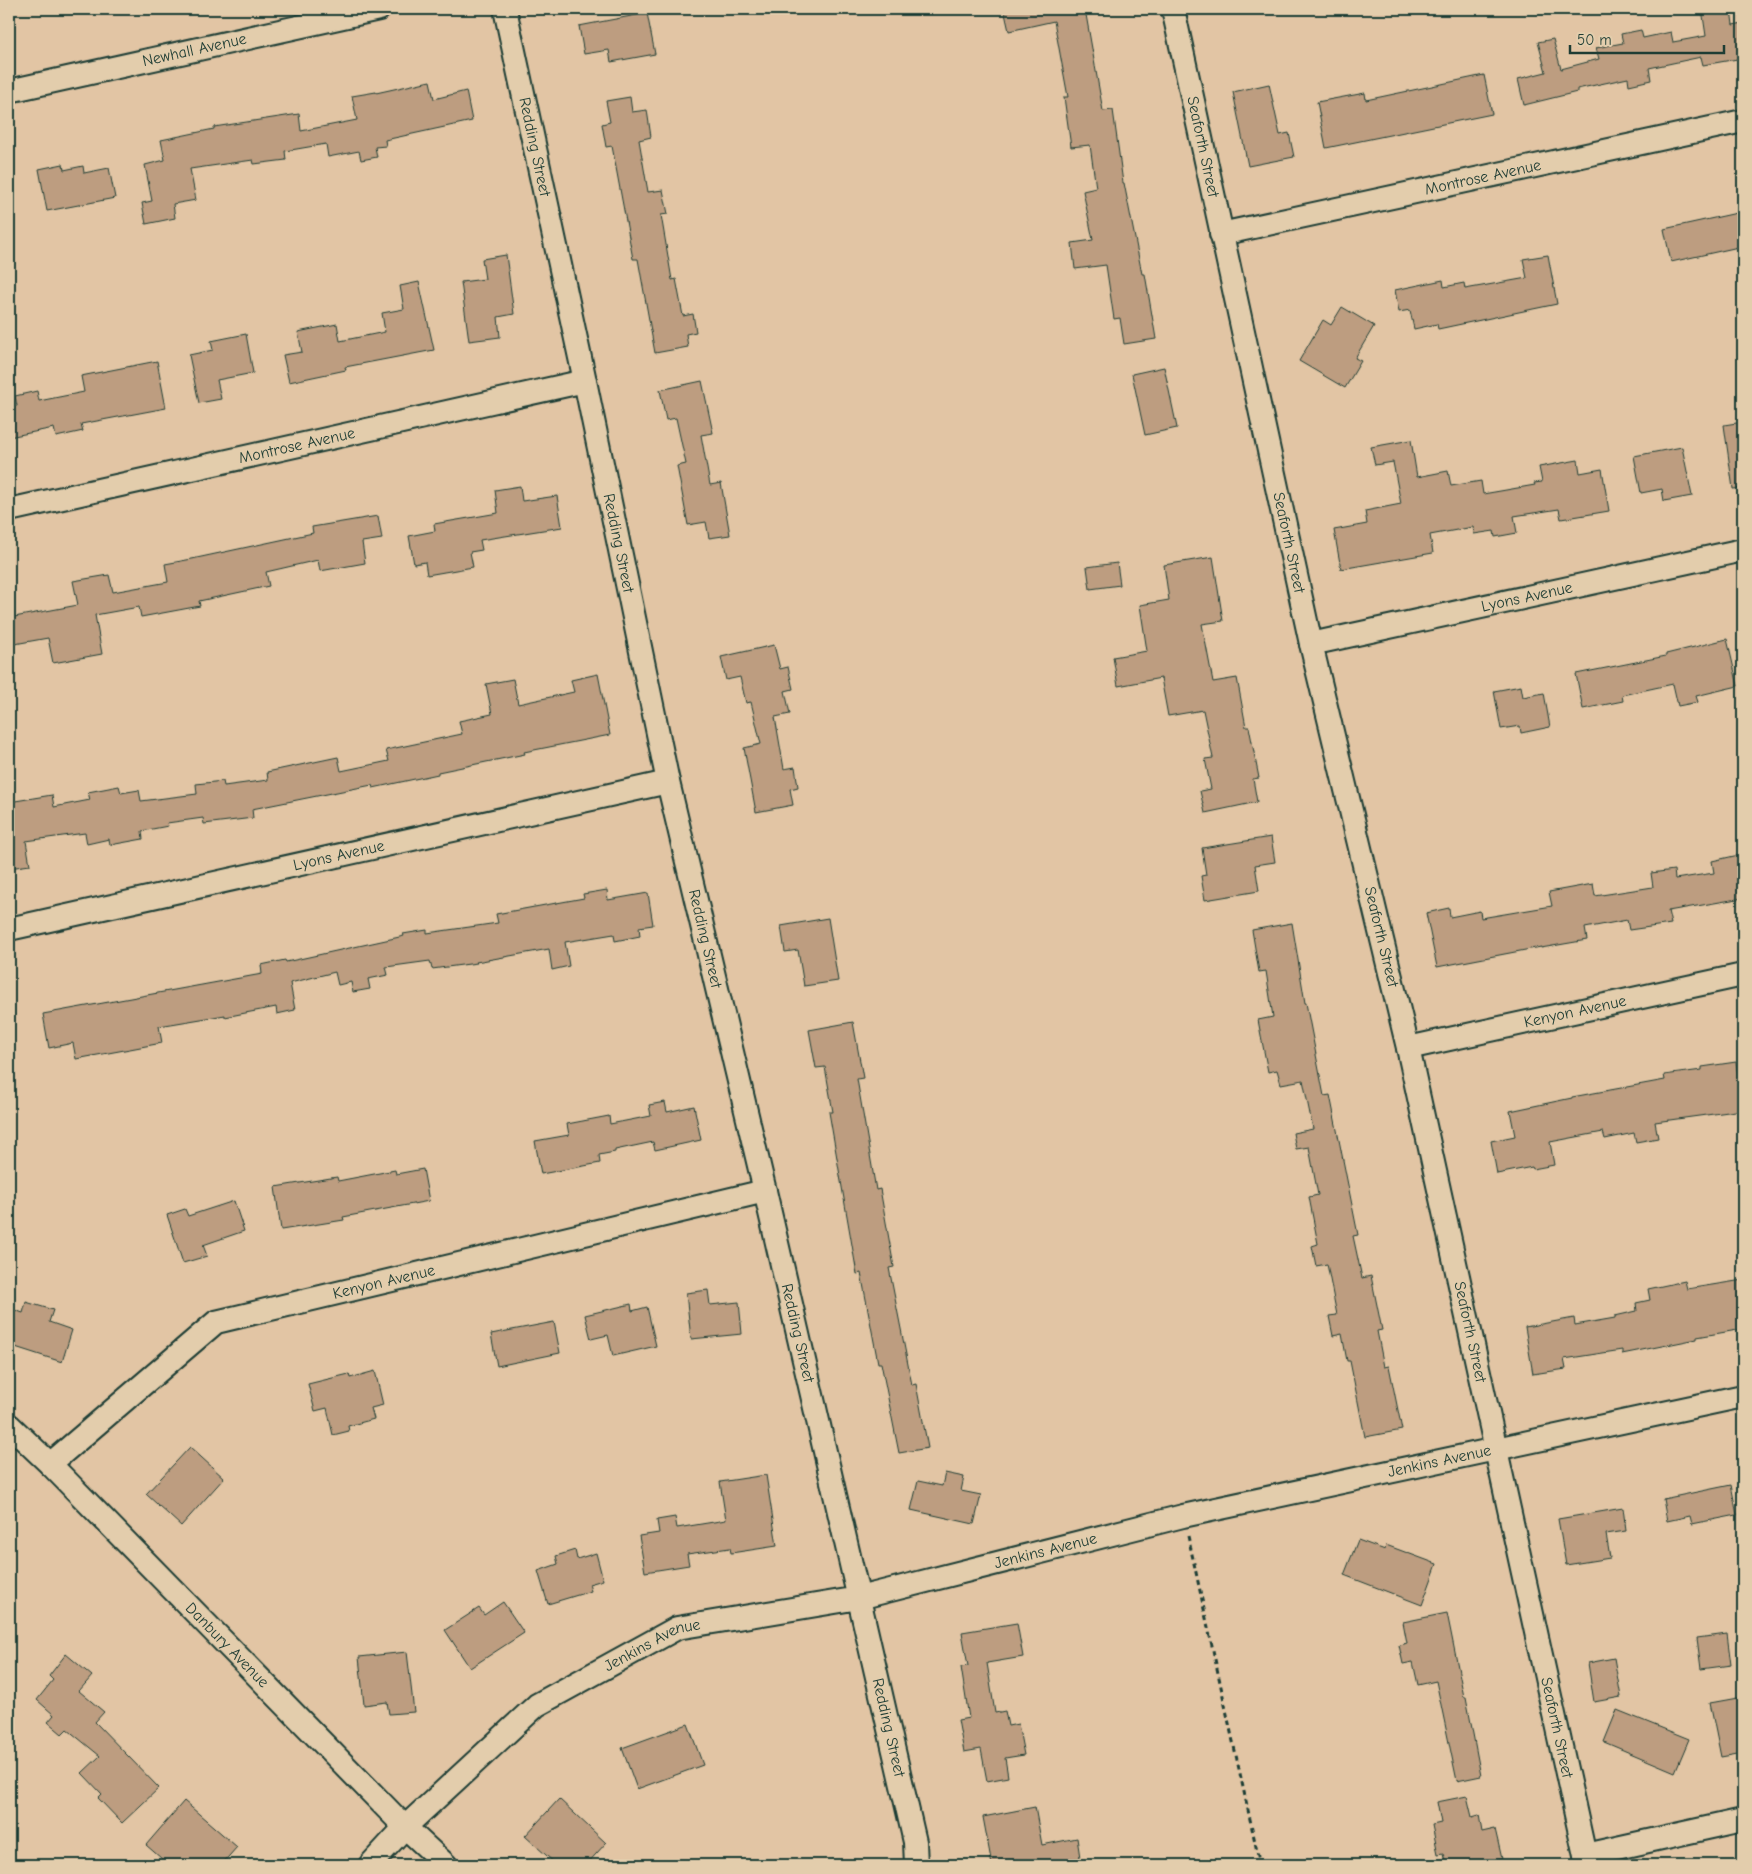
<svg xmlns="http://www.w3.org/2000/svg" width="1752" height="1874" font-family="'Comic Neue',sans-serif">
<rect width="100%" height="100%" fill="#e2c5a4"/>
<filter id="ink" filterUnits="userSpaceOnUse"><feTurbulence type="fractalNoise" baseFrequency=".02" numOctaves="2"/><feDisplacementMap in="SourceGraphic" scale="10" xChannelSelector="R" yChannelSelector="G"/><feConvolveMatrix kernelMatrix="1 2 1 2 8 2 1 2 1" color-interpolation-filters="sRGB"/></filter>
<g filter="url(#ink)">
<!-- building -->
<g fill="#bd9d80" stroke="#1f3d34">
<path d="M 1004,9 L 1085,9 L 1103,111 L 1113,110 L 1123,183 L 1124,183 L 1142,274 L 1145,274 L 1156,339 L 1124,344 L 1120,318 L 1114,319 L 1106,265 L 1075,269 L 1072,243 L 1093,240 L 1083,191 L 1096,188 L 1090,145 L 1071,147 L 1064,97 L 1068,97 L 1054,21 L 1009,31 Z"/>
<path d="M 1702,9 L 1731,9 L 1733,25 L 1743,23 L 1743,58 L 1703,65 L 1701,57 L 1649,68 L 1651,80 L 1629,85 L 1628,78 L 1577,89 L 1577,92 L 1524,105 L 1518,79 L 1546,72 L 1538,42 L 1553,39 L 1561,69 L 1599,59 L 1596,48 L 1623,43 L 1621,34 L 1641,30 L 1643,38 L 1671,32 L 1673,42 L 1706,36 Z"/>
<path d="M 647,13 L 655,54 L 611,62 L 609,50 L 584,54 L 579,26 Z"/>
<path d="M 1484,75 L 1492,114 L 1326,148 L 1317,102 L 1365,93 L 1366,100 Z"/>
<path d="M 430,81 L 434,99 L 466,91 L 472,121 L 385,140 L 386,146 L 375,147 L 377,157 L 361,160 L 359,151 L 328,157 L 326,144 L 285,151 L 286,160 L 254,164 L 253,160 L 190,169 L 196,200 L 173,204 L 175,218 L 146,224 L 142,203 L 152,201 L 145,165 L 165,160 L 161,140 L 214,129 L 214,127 L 299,114 L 301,131 L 357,120 L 352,96 L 376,92 L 376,93 Z"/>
<path d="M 1269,84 L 1280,135 L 1289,133 L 1294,157 L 1248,166 L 1233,92 Z"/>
<path d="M 630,97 L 632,112 L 647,110 L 651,137 L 639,140 L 648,192 L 663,190 L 668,214 L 661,215 L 672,280 L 676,279 L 683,316 L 693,314 L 696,332 L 686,334 L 688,347 L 655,353 L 638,259 L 633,259 L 612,146 L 606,147 L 602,124 L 610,122 L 606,101 Z"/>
<path d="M 63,164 L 64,170 L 83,166 L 84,173 L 109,168 L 115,198 L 47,211 L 39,169 Z"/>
<path d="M 1737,213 L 1743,246 L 1671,262 L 1664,229 Z"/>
<path d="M 506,255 L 514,314 L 498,317 L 500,337 L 469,341 L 461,282 L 485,279 L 482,259 Z"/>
<path d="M 1548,255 L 1557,304 L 1438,329 L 1437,324 L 1414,329 L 1410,310 L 1399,312 L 1395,290 L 1443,280 L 1444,287 L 1464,283 L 1465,289 L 1527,278 L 1523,259 Z"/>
<path d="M 419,282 L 434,350 L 345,367 L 346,370 L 289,382 L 283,355 L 302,352 L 298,332 L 337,324 L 340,341 L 385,332 L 382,313 L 404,309 L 400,286 Z"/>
<path d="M 1342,307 L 1374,326 L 1355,358 L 1361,361 L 1345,388 L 1299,361 L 1323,320 L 1331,325 Z"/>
<path d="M 246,334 L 253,373 L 217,380 L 221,399 L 199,403 L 189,355 L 213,350 L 211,341 Z"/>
<path d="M 157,361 L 166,408 L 81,424 L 83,431 L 56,437 L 54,428 L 9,437 L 9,408 L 17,406 L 15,396 L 37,391 L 39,401 L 84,392 L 81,376 Z"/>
<path d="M 1164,367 L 1177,428 L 1145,435 L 1132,374 Z"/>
<path d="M 702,381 L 713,433 L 701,435 L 710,485 L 721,483 L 730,535 L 709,538 L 706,522 L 688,525 L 677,466 L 686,464 L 676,418 L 666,420 L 660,390 Z"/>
<path d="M 1743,422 L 1743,488 L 1733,489 L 1724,425 Z"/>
<path d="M 1411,440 L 1417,477 L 1448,471 L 1451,486 L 1481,481 L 1483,494 L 1535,485 L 1534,483 L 1542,482 L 1539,467 L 1578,460 L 1580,473 L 1602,469 L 1609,511 L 1561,519 L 1559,509 L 1514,516 L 1517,533 L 1495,537 L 1494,531 L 1474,534 L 1473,527 L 1430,535 L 1433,553 L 1341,569 L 1334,530 L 1367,524 L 1365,511 L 1401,504 L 1393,462 L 1375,465 L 1371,447 Z"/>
<path d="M 1682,447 L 1692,496 L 1664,501 L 1662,489 L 1641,493 L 1634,456 Z"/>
<path d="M 520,486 L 522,501 L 557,496 L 562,527 L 480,540 L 482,550 L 470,552 L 473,567 L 427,575 L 425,562 L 414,564 L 409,536 L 435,531 L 434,524 L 498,513 L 495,490 Z"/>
<path d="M 378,516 L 382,539 L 362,542 L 365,563 L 320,571 L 318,560 L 266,572 L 269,586 L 199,601 L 200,606 L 141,617 L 139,607 L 95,615 L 102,654 L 53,663 L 48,638 L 9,645 L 9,618 L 78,605 L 73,581 L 109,575 L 113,592 L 168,582 L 165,564 L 192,559 L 313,533 L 312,527 Z"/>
<path d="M 1213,557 L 1223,621 L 1202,624 L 1213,682 L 1237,678 L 1246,727 L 1249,727 L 1259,778 L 1253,779 L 1257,802 L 1205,813 L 1200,791 L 1211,789 L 1205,759 L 1213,758 L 1203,710 L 1168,716 L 1161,678 L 1118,686 L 1113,657 L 1147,651 L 1140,605 L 1169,600 L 1164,565 Z"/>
<path d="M 1117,563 L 1120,585 L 1090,589 L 1087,567 Z"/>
<path d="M 1727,639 L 1738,686 L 1696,696 L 1698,702 L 1678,706 L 1673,684 L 1622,695 L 1623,701 L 1583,709 L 1576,674 L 1666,656 L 1666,654 Z"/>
<path d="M 774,645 L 780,669 L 788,667 L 793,689 L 785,691 L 790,714 L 775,717 L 784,769 L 795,767 L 798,787 L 790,789 L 793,805 L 756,812 L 744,748 L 761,744 L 751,702 L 746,703 L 740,677 L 726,680 L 721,657 Z"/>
<path d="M 598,674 L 610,735 L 524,752 L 525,754 L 438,772 L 438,774 L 373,788 L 372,785 L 252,809 L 253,818 L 204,824 L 203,818 L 167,823 L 168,826 L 142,831 L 143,839 L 110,845 L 109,839 L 87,844 L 85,833 L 26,841 L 30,865 L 9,868 L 9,802 L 52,795 L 54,807 L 90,800 L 88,792 L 119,786 L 121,793 L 139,790 L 141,801 L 197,794 L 196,784 L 223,781 L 224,786 L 268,780 L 267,772 L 338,757 L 341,771 L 389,761 L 386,750 L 462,734 L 459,721 L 492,714 L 486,684 L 513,679 L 518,704 L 574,692 L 571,680 Z"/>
<path d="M 1521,686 L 1523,697 L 1544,693 L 1550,727 L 1521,733 L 1520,726 L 1501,729 L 1494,691 Z"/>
<path d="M 1271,837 L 1275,862 L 1255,865 L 1259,891 L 1205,900 L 1201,876 L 1206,875 L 1202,848 Z"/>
<path d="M 1743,854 L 1743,898 L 1668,911 L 1671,924 L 1629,930 L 1627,920 L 1585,928 L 1587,940 L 1541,948 L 1541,947 L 1437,967 L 1426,913 L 1449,908 L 1450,917 L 1480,911 L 1481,918 L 1552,906 L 1549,892 L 1593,884 L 1595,896 L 1653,887 L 1651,873 L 1674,870 L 1675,879 L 1714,873 L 1712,861 Z"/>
<path d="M 607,890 L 608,900 L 648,893 L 653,925 L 639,927 L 640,936 L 615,941 L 614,934 L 565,942 L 569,966 L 552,970 L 549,949 L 476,962 L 477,963 L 432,969 L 430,961 L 386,967 L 388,975 L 368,979 L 370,989 L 353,992 L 351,982 L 338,985 L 335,972 L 290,983 L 295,1010 L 277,1014 L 276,1007 L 225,1017 L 225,1015 L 159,1026 L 162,1043 L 76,1059 L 73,1043 L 49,1048 L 43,1014 L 262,974 L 261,965 L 285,960 L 286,962 L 404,936 L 403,934 L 427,930 L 427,933 L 498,923 L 496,914 L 584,898 L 583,894 Z"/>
<path d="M 828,918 L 838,981 L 804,986 L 798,950 L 785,952 L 781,926 Z"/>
<path d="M 1292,923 L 1305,1003 L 1306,1003 L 1324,1096 L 1330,1095 L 1358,1235 L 1353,1236 L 1362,1278 L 1371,1276 L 1382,1330 L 1377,1331 L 1384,1367 L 1389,1366 L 1402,1430 L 1365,1437 L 1350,1361 L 1347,1361 L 1342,1334 L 1333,1336 L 1329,1316 L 1337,1315 L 1327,1264 L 1316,1266 L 1312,1246 L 1318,1244 L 1309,1197 L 1318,1195 L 1309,1147 L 1296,1149 L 1293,1133 L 1313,1129 L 1303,1080 L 1281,1084 L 1277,1070 L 1268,1072 L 1258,1020 L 1273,1017 L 1266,971 L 1259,972 L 1252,930 Z"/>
<path d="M 853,1022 L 863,1078 L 857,1079 L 876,1190 L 880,1189 L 894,1267 L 889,1268 L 912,1385 L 916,1384 L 928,1448 L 899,1453 L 881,1363 L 878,1363 L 861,1273 L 857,1274 L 829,1112 L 833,1112 L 825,1067 L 816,1068 L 809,1030 Z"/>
<path d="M 1736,1062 L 1743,1110 L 1655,1122 L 1658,1138 L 1636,1142 L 1634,1133 L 1605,1139 L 1603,1132 L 1550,1142 L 1554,1165 L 1533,1169 L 1532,1167 L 1497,1174 L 1491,1141 L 1515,1136 L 1510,1111 L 1572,1098 L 1572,1097 L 1665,1080 L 1664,1075 L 1702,1070 L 1702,1067 Z"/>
<path d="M 665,1102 L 667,1112 L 694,1106 L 701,1140 L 655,1150 L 653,1142 L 615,1150 L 615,1152 L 599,1155 L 600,1163 L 541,1174 L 535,1141 L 569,1135 L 567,1124 L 609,1116 L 610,1124 L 651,1116 L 649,1105 Z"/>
<path d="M 423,1169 L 429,1201 L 343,1217 L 344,1220 L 281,1230 L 275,1187 L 337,1177 L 338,1181 L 395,1170 L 396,1174 Z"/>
<path d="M 234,1201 L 244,1231 L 203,1245 L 207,1256 L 183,1263 L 167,1215 L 185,1209 L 188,1216 Z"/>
<path d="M 1743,1280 L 1743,1329 L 1697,1337 L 1697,1339 L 1622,1354 L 1622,1350 L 1564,1359 L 1566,1369 L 1533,1374 L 1525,1327 L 1574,1318 L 1575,1325 L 1615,1318 L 1615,1316 L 1637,1311 L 1636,1303 L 1650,1300 L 1648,1289 L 1685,1281 L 1687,1289 Z"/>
<path d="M 708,1290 L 710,1305 L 739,1302 L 742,1334 L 691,1339 L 686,1293 Z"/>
<path d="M 26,1302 L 53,1310 L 49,1322 L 72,1330 L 62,1362 L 9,1345 L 9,1308 L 23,1313 Z"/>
<path d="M 631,1304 L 632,1311 L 647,1307 L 656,1346 L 613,1356 L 608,1335 L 591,1339 L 585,1315 Z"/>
<path d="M 554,1322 L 560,1353 L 497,1366 L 491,1334 Z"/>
<path d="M 375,1371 L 383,1405 L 371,1408 L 374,1419 L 348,1426 L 349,1431 L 333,1435 L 327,1408 L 315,1411 L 308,1384 L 349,1374 L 350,1378 Z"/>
<path d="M 190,1447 L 224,1478 L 181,1526 L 146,1494 Z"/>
<path d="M 945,1473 L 964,1477 L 961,1491 L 981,1495 L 974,1524 L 911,1510 L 918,1481 L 942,1486 Z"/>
<path d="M 766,1475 L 777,1546 L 731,1553 L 730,1548 L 687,1554 L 689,1565 L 645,1572 L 639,1536 L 659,1533 L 657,1520 L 675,1517 L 677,1528 L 726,1520 L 720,1482 Z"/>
<path d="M 1731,1485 L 1737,1515 L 1692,1524 L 1690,1516 L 1667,1521 L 1663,1499 Z"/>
<path d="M 1623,1508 L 1626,1531 L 1606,1534 L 1610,1558 L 1566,1565 L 1558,1519 Z"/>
<path d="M 1358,1540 L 1385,1550 L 1386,1545 L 1437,1564 L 1422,1605 L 1344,1575 Z"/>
<path d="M 575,1550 L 577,1559 L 596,1553 L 603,1580 L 589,1584 L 591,1591 L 548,1604 L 538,1571 L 558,1564 L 556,1556 Z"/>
<path d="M 503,1602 L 524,1633 L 470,1668 L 445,1630 L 479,1608 L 484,1615 Z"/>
<path d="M 1447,1613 L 1464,1697 L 1466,1697 L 1481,1776 L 1457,1781 L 1436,1681 L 1418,1685 L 1413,1662 L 1403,1664 L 1399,1645 L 1407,1643 L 1403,1622 Z"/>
<path d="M 1017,1623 L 1023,1657 L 987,1663 L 995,1713 L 1005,1711 L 1008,1726 L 1018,1724 L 1024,1755 L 1005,1758 L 1008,1777 L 987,1781 L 981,1749 L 964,1752 L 958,1720 L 969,1718 L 961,1667 L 968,1666 L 962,1632 Z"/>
<path d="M 1727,1634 L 1731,1665 L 1701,1669 L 1697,1638 Z"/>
<path d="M 407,1652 L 414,1712 L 389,1714 L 387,1702 L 364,1705 L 359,1657 Z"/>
<path d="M 66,1654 L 92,1676 L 79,1691 L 104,1712 L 95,1722 L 159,1788 L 122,1823 L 98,1798 L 102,1794 L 82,1773 L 100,1756 L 67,1729 L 62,1734 L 48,1722 L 54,1715 L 37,1700 L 53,1680 L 49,1676 Z"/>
<path d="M 1614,1658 L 1621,1697 L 1594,1702 L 1588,1663 Z"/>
<path d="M 1743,1697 L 1743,1753 L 1721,1757 L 1710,1703 Z"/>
<path d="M 1617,1710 L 1689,1739 L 1675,1772 L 1604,1742 Z"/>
<path d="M 688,1724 L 703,1765 L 637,1789 L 622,1748 Z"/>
<path d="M 1467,1796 L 1472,1817 L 1479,1815 L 1482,1832 L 1495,1829 L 1502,1859 L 1474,1865 L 1447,1865 L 1444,1853 L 1438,1854 L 1432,1825 L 1441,1823 L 1437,1802 Z"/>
<path d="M 559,1799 L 606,1843 L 586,1865 L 557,1865 L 525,1836 Z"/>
<path d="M 184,1801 L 237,1847 L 221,1865 L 169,1865 L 146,1845 Z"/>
<path d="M 1035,1807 L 1042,1845 L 1077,1838 L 1081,1864 L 1073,1865 L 992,1865 L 983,1817 Z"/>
</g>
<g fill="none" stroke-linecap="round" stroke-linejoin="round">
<!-- minor casing -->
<g stroke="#1f3d34" stroke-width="26">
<g id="minor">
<path id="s1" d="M 505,9 L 585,381 L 668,782 L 765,1191 L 915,1842 L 916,1865"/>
<path id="s2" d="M 1173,9 L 1311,644 L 1408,1048 L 1587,1865"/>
<path id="s3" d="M 9,91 L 379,9"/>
<path id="s4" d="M 1221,234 L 1743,121"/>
<path id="s5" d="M 9,510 L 585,381"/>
<path id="s6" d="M 1311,644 L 1743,550"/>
<path id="s7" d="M 9,929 L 668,782"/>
<path id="s8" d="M 1408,1048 L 1743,975"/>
<path id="s9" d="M 9,1425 L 50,1464 L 405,1827 L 446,1865"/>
<path id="s10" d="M 50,1464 L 216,1322 L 765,1191"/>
<path d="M 1585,1855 L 1743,1820"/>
<path id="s11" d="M 370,1865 L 405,1827 L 537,1705 L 677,1628 L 859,1598 L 1183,1516 L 1743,1396"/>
</g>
</g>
<!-- path -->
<path stroke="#1f3d34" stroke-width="3" stroke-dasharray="5 4" stroke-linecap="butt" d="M 1188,1536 L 1260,1865"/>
<!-- minor -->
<use href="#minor" stroke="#e3cdac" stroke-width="22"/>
</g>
</g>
<g text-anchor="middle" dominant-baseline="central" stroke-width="5" stroke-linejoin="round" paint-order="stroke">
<!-- street labels -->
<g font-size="16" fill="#1f3d34" stroke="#e3cdac">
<text stroke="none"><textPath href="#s3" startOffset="190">Newhall Avenue</textPath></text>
<text stroke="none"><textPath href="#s1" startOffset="141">Redding Street</textPath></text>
<text stroke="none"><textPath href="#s2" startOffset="141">Seaforth Street</textPath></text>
<text stroke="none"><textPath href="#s4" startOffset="268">Montrose Avenue</textPath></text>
<text stroke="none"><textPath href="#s5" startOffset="295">Montrose Avenue</textPath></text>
<text stroke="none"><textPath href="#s2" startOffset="546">Seaforth Street</textPath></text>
<text stroke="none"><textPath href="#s1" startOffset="546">Redding Street</textPath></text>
<text stroke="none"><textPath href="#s6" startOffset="221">Lyons Avenue</textPath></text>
<text stroke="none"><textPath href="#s7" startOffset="338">Lyons Avenue</textPath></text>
<text stroke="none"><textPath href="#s2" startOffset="951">Seaforth Street</textPath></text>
<text stroke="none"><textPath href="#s1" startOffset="951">Redding Street</textPath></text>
<text stroke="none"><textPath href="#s8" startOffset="171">Kenyon Avenue</textPath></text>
<text stroke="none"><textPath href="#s10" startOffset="391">Kenyon Avenue</textPath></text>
<text stroke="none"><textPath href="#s2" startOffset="1356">Seaforth Street</textPath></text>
<text stroke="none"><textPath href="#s1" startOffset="1356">Redding Street</textPath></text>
<text stroke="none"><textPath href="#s11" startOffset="1172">Jenkins Avenue</textPath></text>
<text stroke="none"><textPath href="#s11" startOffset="768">Jenkins Avenue</textPath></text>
<text stroke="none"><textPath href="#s9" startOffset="310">Danbury Avenue</textPath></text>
<text stroke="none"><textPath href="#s11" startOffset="362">Jenkins Avenue</textPath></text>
<text stroke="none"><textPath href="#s1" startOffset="1761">Redding Street</textPath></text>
<text stroke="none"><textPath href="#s2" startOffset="1761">Seaforth Street</textPath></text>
</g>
</g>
<!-- margin -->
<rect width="1752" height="1874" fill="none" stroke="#e3cdac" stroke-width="30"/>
<rect x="15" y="15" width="1722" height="1844" fill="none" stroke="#1f3d34" stroke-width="2" filter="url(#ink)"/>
<!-- scale -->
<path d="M1570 45v8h154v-8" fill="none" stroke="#1f3d34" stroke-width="2.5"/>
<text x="1577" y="45" font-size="15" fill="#1f3d34" stroke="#e3cdac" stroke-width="4" paint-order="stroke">50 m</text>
</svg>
